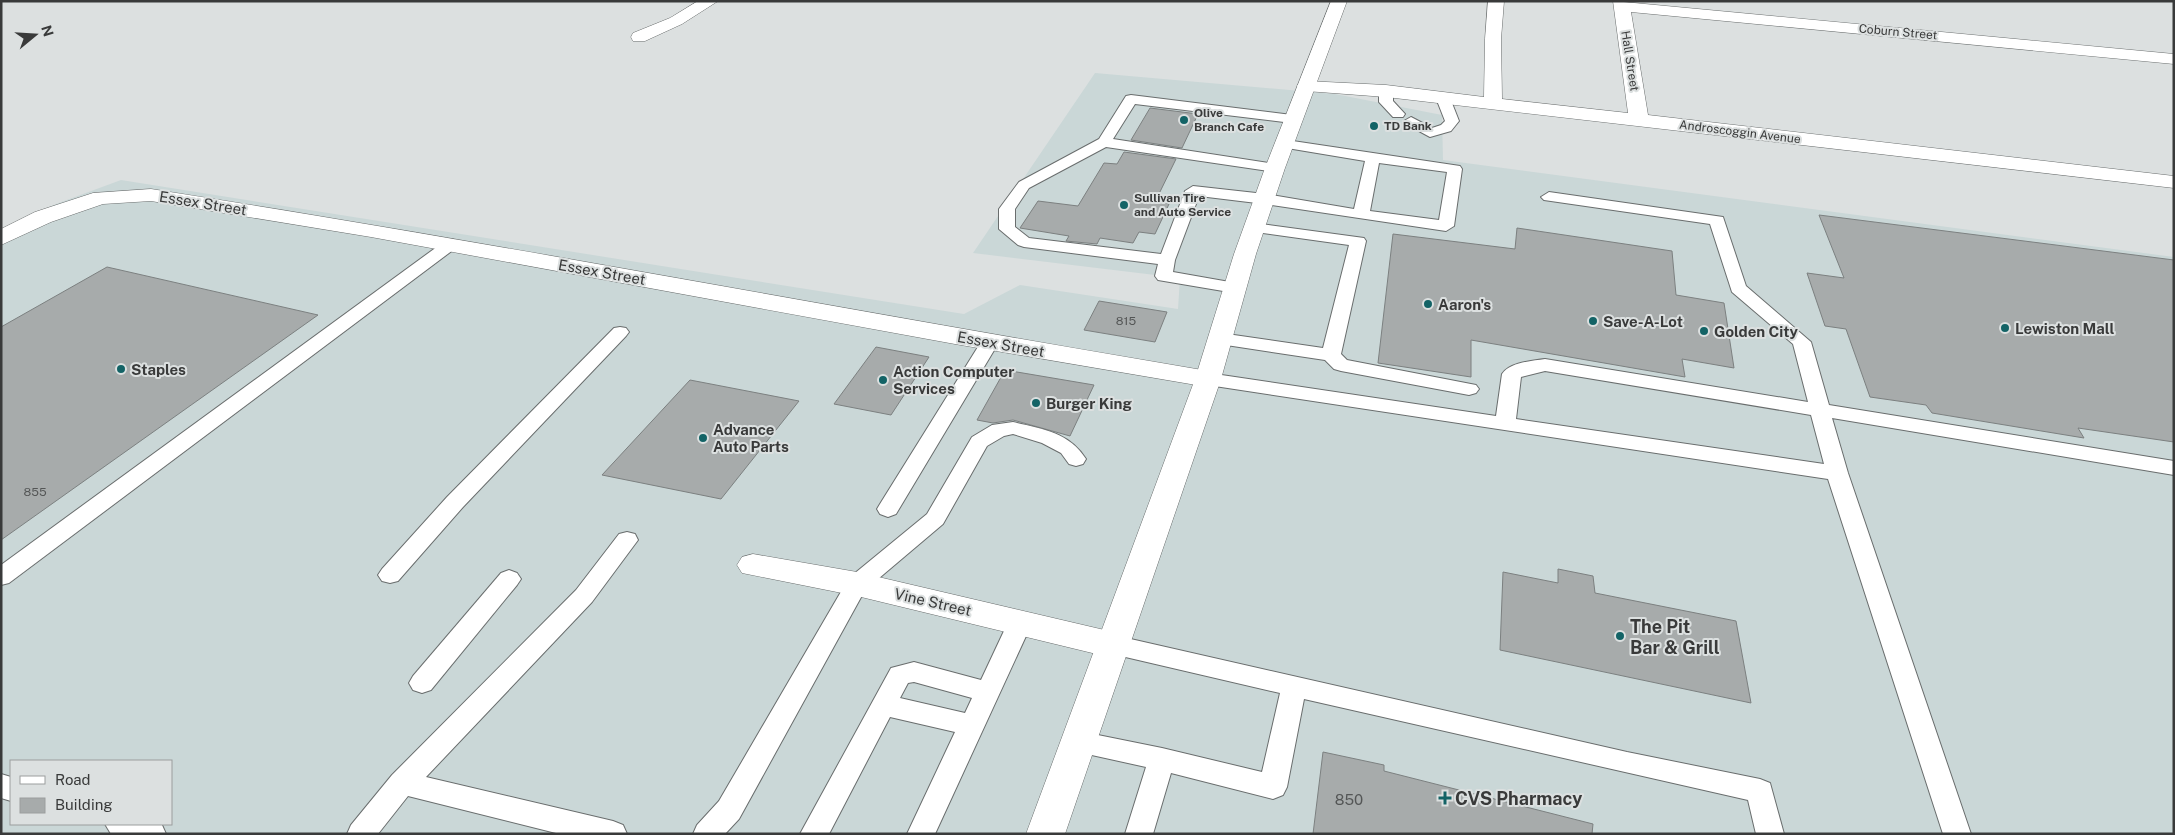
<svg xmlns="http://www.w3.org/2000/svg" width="2175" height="835" font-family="'Public Sans',sans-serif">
<rect width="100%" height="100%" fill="#dce0e0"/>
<!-- built -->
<path fill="#cad7d7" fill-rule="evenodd" d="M 1095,73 L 1335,94 L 1442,115 L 1443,160 L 2174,257 L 2174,834 L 1,834 L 1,229 L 56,204 L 121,180 L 964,314 L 1020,285 L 1178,309 L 1180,278 L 973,253 ZM 11,761 L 171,761 L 171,824 L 11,824 Z"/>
<!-- building -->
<g fill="#a7abab" stroke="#7c8080">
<path d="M 1150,108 L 1198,114 L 1182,148 L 1131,140 Z"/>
<path d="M 1124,152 L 1176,159 L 1156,200 L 1169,204 L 1155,234 L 1139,232 L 1133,243 L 1100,238 L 1097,244 L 1066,241 L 1069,236 L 1020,228 L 1038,201 L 1078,206 L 1104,163 L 1117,164 Z"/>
<path d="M 1819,215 L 2174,260 L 2174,442 L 2078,428 L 2084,438 L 1932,413 L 1926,405 L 1870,397 L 1846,329 L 1825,326 L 1807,273 L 1844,278 Z"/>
<path d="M 1517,228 L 1672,251 L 1676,295 L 1724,303 L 1734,368 L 1682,359 L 1685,377 L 1471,340 L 1471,377 L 1378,363 L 1393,234 L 1515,249 Z"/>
<path d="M 107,267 L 318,315 L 1,540 L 1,327 Z"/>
<path d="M 1099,301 L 1167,312 L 1155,342 L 1084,330 Z"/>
<path d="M 876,347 L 929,357 L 891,415 L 834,404 Z"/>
<path d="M 1005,370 L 1094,385 L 1070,436 L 1013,420 L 993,423 L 977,420 Z"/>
<path d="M 690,380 L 799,401 L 721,499 L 602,475 Z"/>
<path d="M 1558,569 L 1593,576 L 1595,593 L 1736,621 L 1751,703 L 1500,650 L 1503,572 L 1558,583 Z"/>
<path d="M 1323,752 L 1384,765 L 1384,771 L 1593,824 L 1592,834 L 1313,834 Z"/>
</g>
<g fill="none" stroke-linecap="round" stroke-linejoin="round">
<!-- service casing -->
<g stroke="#696d6d" stroke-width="2">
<g id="service">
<path d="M 1386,87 L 1393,91 L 1393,101 L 1405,114 L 1403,117 L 1393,117 L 1379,102 L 1379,91 Z"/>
<path d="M 1443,94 L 1450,98 L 1459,121 L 1451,131 L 1430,137 L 1406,124 L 1404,121 L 1411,117 L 1432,128 L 1441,125 L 1445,121 L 1436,98 Z"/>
<path d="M 1131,95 L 1292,115 L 1299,119 L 1292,123 L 1135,104 L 1113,139 L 1275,164 L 1282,168 L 1275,172 L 1106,147 L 1029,188 L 1015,209 L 1015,227 L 1029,238 L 1161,254 L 1185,191 L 1193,186 L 1265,194 L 1354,209 L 1365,161 L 1281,147 L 1279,144 L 1286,140 L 1460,166 L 1462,169 L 1454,226 L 1446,231 L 1265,204 L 1199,196 L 1175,260 L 1173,272 L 1241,284 L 1244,288 L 1241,292 L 1235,293 L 1158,280 L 1155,276 L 1158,264 L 1024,247 L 1018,245 L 999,229 L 999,209 L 1019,182 L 1099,139 L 1126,96 ZM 1379,163 L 1447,172 L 1439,220 L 1370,211 Z"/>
<path d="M 1549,192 L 1723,217 L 1746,286 L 1811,342 L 1829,405 L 2174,461 L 2174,475 L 1832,418 L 1848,473 L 1971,834 L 1943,834 L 1828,479 L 1208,385 L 1201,383 L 1198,379 L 1201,375 L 1208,373 L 1496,416 L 1502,374 C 1510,362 1532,361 1545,359 L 1808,402 L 1793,344 L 1732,292 L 1710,224 L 1544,200 L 1541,197 ZM 1545,371 L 1811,415 L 1824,464 L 1516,419 L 1521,377 Z"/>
<path d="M 1254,223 L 1364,238 L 1366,241 L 1341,354 L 1347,360 L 1476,385 L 1479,389 L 1476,393 L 1469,395 L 1341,371 L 1334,369 L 1325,360 L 1213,343 L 1211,339 L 1213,335 L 1220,333 L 1323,348 L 1349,245 L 1248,231 L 1246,228 L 1248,225 Z"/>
<path d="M 451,239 L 457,241 L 459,244 L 457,247 L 9,583 L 1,585 L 1,565 L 445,241 Z"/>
<path d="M 620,327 L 626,328 L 629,332 L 626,336 L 463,507 L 398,581 L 390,583 L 382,581 L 378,575 L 382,569 L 447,497 L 614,328 Z"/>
<path d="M 990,336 L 997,338 L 999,342 L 896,514 L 888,517 L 880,514 L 877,509 L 880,504 L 981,342 L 983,338 Z"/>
<path d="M 1013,422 C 1042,429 1069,432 1086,459 L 1083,464 L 1076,466 L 1069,464 L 1061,453 L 1042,443 L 1013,434 L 1004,436 L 987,446 L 943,524 L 865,590 L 739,819 L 725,834 L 693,834 L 697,825 L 719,801 L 849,578 L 927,514 L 972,437 L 992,425 Z"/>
<path d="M 627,532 L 635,534 L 638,540 L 592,602 L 426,777 L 613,821 L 623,825 L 627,834 L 560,834 L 408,796 L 378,834 L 347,834 L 351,825 L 392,775 L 576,590 L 619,534 Z"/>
<path d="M 509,570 L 517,573 L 521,579 L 517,585 L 431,690 L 422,693 L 413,690 L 409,683 L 413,676 L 501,573 Z"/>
<path d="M 1020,614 L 1029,616 L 1032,623 L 935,834 L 907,834 L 955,732 L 890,717 L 829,834 L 800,834 L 891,668 L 914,662 L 981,680 L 1011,616 ZM 914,682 L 972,698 L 965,713 L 900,698 L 908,683 Z"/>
<path d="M 1113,635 L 1627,752 L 1760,779 L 1770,783 L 1784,834 L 1756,834 L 1748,800 L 1304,699 L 1287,787 L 1283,795 L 1273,799 L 1171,773 L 1153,834 L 1125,834 L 1146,767 L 1069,750 L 1065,742 L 1069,734 L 1078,731 L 1162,748 L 1262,772 L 1280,693 L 1104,652 L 1101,645 L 1104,638 Z"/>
<path d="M 1,774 L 11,777 L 11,801 L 1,798 Z"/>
<path d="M 105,824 L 159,824 L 162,825 L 166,834 L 111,834 Z"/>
</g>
</g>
<!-- minor casing -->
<g stroke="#696d6d" stroke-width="1">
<g id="minor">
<path d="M 698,1 L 718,1 L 682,24 L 645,41 L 633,41 L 631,37 L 633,33 L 670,18 Z"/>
<path d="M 1488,1 L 1504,1 L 1501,39 L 1502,99 L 1628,113 L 1613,1 L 2174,54 L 2174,64 L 1631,12 L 1648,115 L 2174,176 L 2174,188 L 1386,97 L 1306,91 L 1300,90 L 1297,86 L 1300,82 L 1306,81 L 1386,85 L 1484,97 L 1485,39 Z"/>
<path d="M 151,189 C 504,244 855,312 1208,371 L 1217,373 L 1221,379 L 1217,385 L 1208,387 L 955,344 L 371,237 L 151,201 L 103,204 L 51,222 L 1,245 L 1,229 L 35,212 L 93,193 Z"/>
<path d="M 753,554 L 857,572 L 1113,632 L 1125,636 L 1130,645 L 1125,654 L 1113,658 L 857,596 L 742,573 L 737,565 L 742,557 Z"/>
</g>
</g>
<!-- trunk casing -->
<g stroke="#696d6d" stroke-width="1">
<path id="trunk" d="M 1331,1 L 1347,1 L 1285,168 L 1256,254 L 1221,379 L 1065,834 L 1026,834 L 1195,379 L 1234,254 L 1265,168 Z"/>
</g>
<!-- service -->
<use href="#service" fill="#fff" fill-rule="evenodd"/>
<!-- minor -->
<use href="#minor" fill="#fff" fill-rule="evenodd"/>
<!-- trunk -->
<use href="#trunk" fill="#fff" fill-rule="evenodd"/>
</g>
<!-- markers -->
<g fill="#136366" stroke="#dce0e0" stroke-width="2">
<circle cx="1184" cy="120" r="5"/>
<circle cx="1374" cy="126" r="5"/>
<circle cx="1124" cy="205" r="5"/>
<circle cx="1428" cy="304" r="5"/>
<circle cx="1593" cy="321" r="5"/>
<circle cx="2005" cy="328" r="5"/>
<circle cx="1704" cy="331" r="5"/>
<circle cx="121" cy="369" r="5"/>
<circle cx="883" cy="380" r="5"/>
<circle cx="1036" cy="403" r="5"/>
<circle cx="703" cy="438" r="5"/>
<circle cx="1620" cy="636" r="5"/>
<path d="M1442.5 790.5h5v5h5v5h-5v5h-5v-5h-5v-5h5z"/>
</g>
<g text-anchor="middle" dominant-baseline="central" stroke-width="4" stroke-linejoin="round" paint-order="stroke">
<!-- far-street labels -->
<g font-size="12" fill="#393a3a" stroke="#dce0e0">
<text transform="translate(1898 32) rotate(5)">Coburn Street</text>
<text transform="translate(1630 61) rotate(81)">Hall Street</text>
<text transform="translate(1740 132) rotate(7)">Androscoggin Avenue</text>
</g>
<!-- far-poi labels -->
<g font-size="12" font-weight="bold" fill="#393a3a" stroke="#dce0e0" text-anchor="start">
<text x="1194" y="113">Olive<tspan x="1194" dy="14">Branch Cafe</tspan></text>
<text x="1384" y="126">TD Bank</text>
<text x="1134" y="198">Sullivan Tire<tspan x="1134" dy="14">and Auto Service</tspan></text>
</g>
<!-- number labels -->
<g font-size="12" fill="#545656">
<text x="1126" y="321">815</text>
<text x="35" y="492">855</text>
</g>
<!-- street labels -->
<g font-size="15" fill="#393a3a" stroke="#dce0e0">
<text transform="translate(203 203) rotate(9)">Essex Street</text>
<text transform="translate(602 272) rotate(10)">Essex Street</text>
<text transform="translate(1001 344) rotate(10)">Essex Street</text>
<text transform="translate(933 602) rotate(13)">Vine Street</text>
</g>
<!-- poi labels -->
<g font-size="15" font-weight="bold" fill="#393a3a" stroke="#dce0e0" text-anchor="start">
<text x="1438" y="304">Aaron's</text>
<text x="1603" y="321">Save-A-Lot</text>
<text x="2015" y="328">Lewiston Mall</text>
<text x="1714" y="331">Golden City</text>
<text x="131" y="369">Staples</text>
<text x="893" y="371">Action Computer<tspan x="893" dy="17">Services</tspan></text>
<text x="1046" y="403">Burger King</text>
<text x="713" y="429">Advance<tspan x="713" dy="17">Auto Parts</tspan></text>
</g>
<!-- near-number labels -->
<g font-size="15" fill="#545656">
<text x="1349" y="799">850</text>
</g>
<!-- near-poi labels -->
<g font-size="18" font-weight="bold" fill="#393a3a" stroke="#dce0e0" text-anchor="start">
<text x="1630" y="626">The Pit<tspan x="1630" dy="21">Bar &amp; Grill</tspan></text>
<text x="1455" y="798">CVS Pharmacy</text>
</g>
</g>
<!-- border -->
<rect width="2175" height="835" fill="none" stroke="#393a3a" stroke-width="5"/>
<!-- legend -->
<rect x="10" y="760" width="162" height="65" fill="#dce0e0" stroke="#9b9e9e"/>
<rect x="20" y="776" width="25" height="8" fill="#ffffff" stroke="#9b9e9e"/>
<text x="55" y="785" font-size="15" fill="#393a3a">Road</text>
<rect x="20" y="798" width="25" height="15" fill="#a7abab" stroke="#9b9e9e"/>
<text x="55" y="810" font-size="15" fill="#393a3a">Building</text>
<!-- north arrow -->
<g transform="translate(35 35) rotate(72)" stroke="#dce0e0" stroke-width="4" paint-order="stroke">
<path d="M0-4L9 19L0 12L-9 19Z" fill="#393a3a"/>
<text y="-8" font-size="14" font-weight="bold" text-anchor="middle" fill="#393a3a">N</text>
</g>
</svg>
